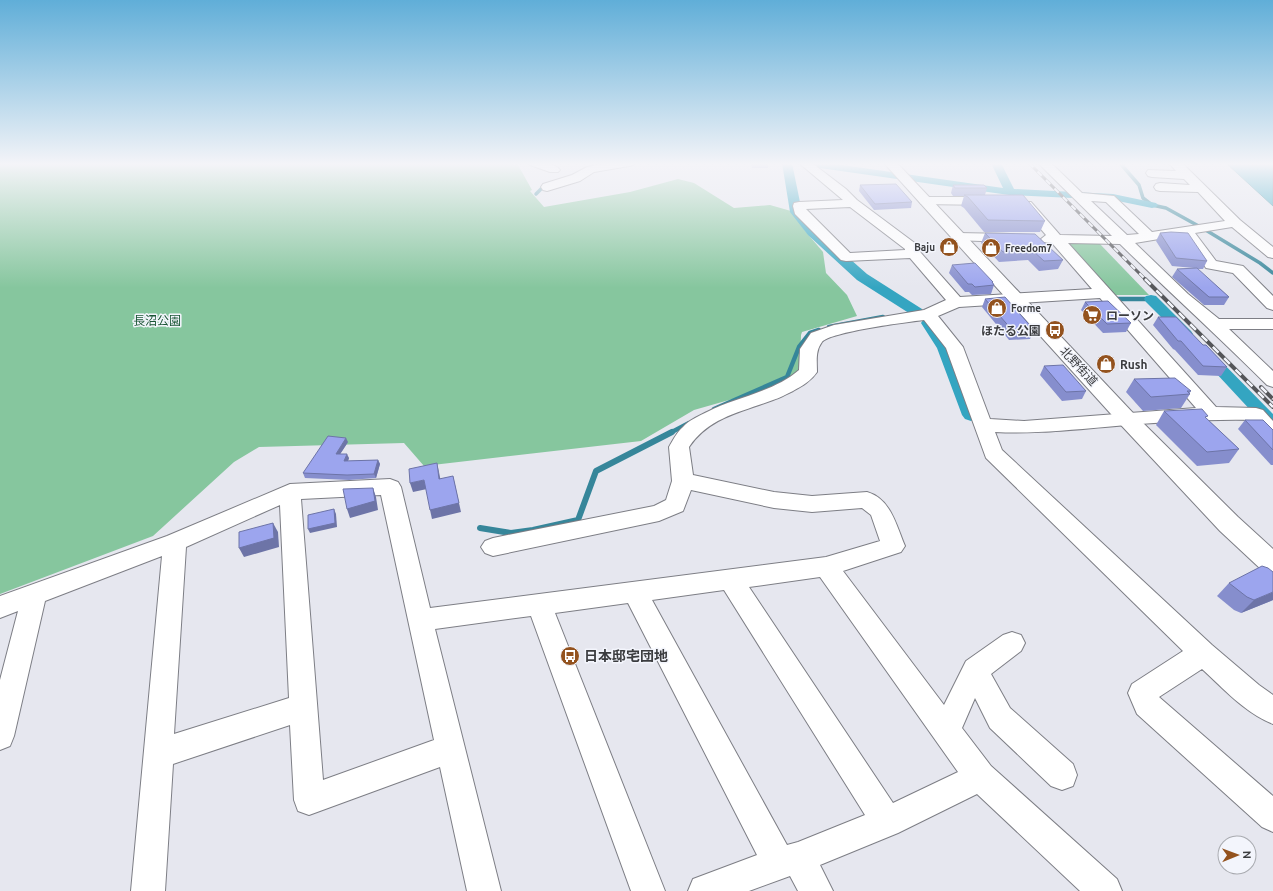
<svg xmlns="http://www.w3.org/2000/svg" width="1273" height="891" font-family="Ubuntu,'Noto Sans JP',sans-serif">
<rect width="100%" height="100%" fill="#e6e7ef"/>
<!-- green -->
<g fill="#86c69e">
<path d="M 0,163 L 503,163 L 518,165 L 532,190 L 530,191 L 544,207 L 630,192 L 678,179 L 694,183 L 734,208 L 770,205 L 791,211 L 806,232 L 823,252 L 826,273 L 847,295 L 857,316 L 802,332 L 801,335 L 800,364 L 796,375 L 774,387 L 694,410 L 641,441 L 424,466 L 404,443 L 259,447 L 234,462 L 153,536 L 0,594 Z"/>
<path d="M 1064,242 L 1098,242 L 1149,295 L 1113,295 Z"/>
</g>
<!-- water -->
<path fill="#34a5c1" stroke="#36869a" d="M 1226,163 L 1273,163 L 1273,206 Z"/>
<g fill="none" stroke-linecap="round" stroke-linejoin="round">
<!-- stream-far2 -->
<g stroke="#36869a" stroke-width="3.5">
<path d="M 1120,163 L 1139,185 L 1143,198 L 1152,205 L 1166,208 L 1204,229 L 1260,263 L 1273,273"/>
<path d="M 1009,192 L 1016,201"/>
<path d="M 536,194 L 544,186 L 548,185"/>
</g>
<!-- stream-far1 -->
<g stroke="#36869a" stroke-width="4.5">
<path d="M 1112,297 L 1115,299 L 1151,299"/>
<path d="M 829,327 L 883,317"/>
<path d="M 714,409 L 787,377 L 799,347 L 810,333 L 819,330"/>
<path d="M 670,433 L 689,423"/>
</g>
<!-- stream -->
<path stroke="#36869a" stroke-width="6" d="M 480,528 L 511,533 L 533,530 L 578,520 L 596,471 L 672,432"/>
<!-- canal -->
<g fill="#34a5c1" fill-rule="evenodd">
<path d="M 782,163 L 792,163 L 802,212 L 816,229 L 867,274 L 922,309 L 924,312 L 922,315 L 917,316 L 912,315 L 857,280 L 808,235 L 790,212 Z"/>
<path d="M 808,163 L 828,163 L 1003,188 L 991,163 L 1001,163 L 1014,189 L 1113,194 L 1156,203 L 1158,205 L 1156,207 L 1152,208 L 1113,200 L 1009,195 L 813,167 L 809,166 Z"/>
<path d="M 1151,295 L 1156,296 L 1191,331 L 1193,334 L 1191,337 L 1186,338 L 1181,337 L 1146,302 L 1144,299 L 1146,296 Z"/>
<path d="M 928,319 L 933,320 L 953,348 L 980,415 L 977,419 L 971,421 L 965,419 L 962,415 L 937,348 L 921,323 L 923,320 Z"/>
<path d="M 1207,350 L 1212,352 L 1273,414 L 1273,430 L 1267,428 L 1202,358 L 1199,355 L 1202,352 Z"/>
</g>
<!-- minor casing -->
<g stroke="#7d7e85" stroke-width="2">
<g id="minor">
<path d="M 528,163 C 538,163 553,161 560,170 L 558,172 L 550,172 L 530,165 Z"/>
<path d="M 607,163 L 635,163 L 633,165 L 629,166 L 594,172 L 580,181 L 547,191 L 543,190 L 541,187 L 543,184 L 572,175 L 587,167 Z"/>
<path d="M 799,163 L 812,163 L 846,189 L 857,200 L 916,244 L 921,253 L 960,297 L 1092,289 L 1052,243 L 1043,242 L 1041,239 L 1046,235 L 1020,205 L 1021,202 L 1031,202 L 1060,235 L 1112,236 L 1038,163 L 1051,163 L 1082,193 L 1114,196 L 1152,232 L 1225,221 L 1198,192 L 1160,191 L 1156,190 L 1154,187 L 1156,184 L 1160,183 L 1190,185 L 1184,179 L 1152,177 L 1148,176 L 1146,173 L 1148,170 L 1176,171 L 1169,163 L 1182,163 L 1240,220 L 1273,247 L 1273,258 L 1268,257 L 1232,227 L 1195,233 L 1216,261 L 1243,266 L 1273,296 L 1273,310 L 1267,308 L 1233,273 L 1206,268 L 1183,235 L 1135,243 L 1188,294 L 1219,319 L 1273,319 L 1273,329 L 1229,329 L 1273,371 L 1273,387 L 1267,385 C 1219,337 1169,292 1120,244 L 1068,243 L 1216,407 L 1256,408 L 1263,410 L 1273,421 L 1273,440 L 1266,438 L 1251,420 C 1202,419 1153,423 1105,427 C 1068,430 1032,434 995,432 L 1002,450 L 1212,645 L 1259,685 L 1273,695 L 1273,724 C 1245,713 1223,688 1202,669 L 1159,697 L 1273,796 L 1273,832 L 1262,827 L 1137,714 L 1128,693 L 1132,684 L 1183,651 L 986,458 L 946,348 L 924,320 C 907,322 830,332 822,342 C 815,351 817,362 817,372 C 811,381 802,386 793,391 C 786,394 780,398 773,400 C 742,412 709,417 689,447 L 693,475 L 774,492 L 812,496 L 867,492 C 891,499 896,525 905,546 L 901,552 L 843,571 L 944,705 L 966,661 L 1003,635 L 1012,632 L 1021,635 L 1025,643 L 1021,651 L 991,674 L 1010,708 L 1073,764 L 1077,775 L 1073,786 L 1062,790 L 1051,786 L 990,728 L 975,698 L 962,728 L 991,766 L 1117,879 L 1122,891 L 1080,891 L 977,794 L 898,833 L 820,865 L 833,891 L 798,891 L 790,876 L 749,891 L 688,891 L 693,879 L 757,855 L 628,603 L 555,613 L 665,891 L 631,891 L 531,616 L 435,629 L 501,891 L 467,891 L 440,767 L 309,815 L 298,811 L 294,800 L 290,725 L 173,764 L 165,891 L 131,891 L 162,556 L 45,601 L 14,736 L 10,746 L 0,750 L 0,680 L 18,611 L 0,618 L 0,596 L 167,536 L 290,484 L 390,479 L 398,482 L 401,487 L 430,608 L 826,557 L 880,541 L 871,515 L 862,508 L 812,512 L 774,508 L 691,490 L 683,511 L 659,521 L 493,556 L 485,553 L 481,547 L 485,541 L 493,538 L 654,506 L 666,500 L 672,481 L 669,447 C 673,440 677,432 683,427 C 689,420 699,416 707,412 C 736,397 774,392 799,370 L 800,349 L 811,333 L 834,325 L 924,310 L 946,300 L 910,258 L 846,261 L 841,260 L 795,214 L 793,206 L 794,203 L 799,202 L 843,200 ZM 1091,201 L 1106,202 L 1139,234 L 1127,235 ZM 850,207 L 905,249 L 905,250 L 850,253 L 806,209 ZM 1100,298 L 1196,408 L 1024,421 L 990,419 L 963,347 L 938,316 L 959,307 ZM 381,495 L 434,740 L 323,780 L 301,499 ZM 280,505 L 289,698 L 174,734 L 186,547 ZM 820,577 L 958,772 L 893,803 L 749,587 ZM 724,590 L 865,815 L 798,842 L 787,845 L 652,600 Z"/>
<path d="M 925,197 L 990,197 L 994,198 L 996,201 L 994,204 L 990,205 L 921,204 L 919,201 L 921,198 Z"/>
<path d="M 958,233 L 1010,234 L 1015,235 L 1017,238 L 1015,241 L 1010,242 L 953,240 L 951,237 L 953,234 Z"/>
</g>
</g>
<!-- major casing -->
<g stroke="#7d7e85" stroke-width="2">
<path id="major" d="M 884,163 L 897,163 L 1134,414 L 1238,517 L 1273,549 L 1273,575 L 1264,572 L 1220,531 L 1120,424 Z"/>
</g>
<!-- minor -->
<use href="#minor" fill="#fff" fill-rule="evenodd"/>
<!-- major -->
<use href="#major" fill="#fff" fill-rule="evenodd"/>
<!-- rail-far1 casing -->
<g stroke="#545559" stroke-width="3">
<path id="rail-far1" d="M 1029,163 L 1146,280"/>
</g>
<!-- rail casing -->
<g stroke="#545559" stroke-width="4">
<g id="rail">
<path d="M 1145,279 L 1273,407"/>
<path d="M 1261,387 L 1273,399"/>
</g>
</g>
<!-- rail-far1 -->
<use href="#rail-far1" stroke="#f3f5fc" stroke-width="2" stroke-dasharray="6" stroke-linecap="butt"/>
<!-- rail -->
<use href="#rail" stroke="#f3f5fc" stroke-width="2.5" stroke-dasharray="8" stroke-linecap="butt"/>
</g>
<!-- wall -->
<g fill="#868ecd">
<path d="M 751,163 L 768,163 L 768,168 L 752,168 Z"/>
<path d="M 860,185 L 912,202 L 911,208 L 874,210 L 859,191 Z"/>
<path d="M 953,185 L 987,188 L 985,195 L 1045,221 L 1040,232 L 984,232 L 964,208 L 961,206 L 964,196 L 953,196 L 951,193 Z"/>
<path d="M 985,233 L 1063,260 L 1058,269 L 1039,271 L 1028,260 L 999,262 L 981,243 Z"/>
<path d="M 1160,233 L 1207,261 L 1203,269 L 1197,269 L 1229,297 L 1224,305 L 1204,305 L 1172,277 L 1177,269 L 1194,268 L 1172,266 L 1156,241 Z"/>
<path d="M 952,265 L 993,282 L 993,283 L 994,285 L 991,294 L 972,295 L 969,292 L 965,292 L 949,273 Z"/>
<path d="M 985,299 L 1034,330 L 1030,339 L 1009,340 L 982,307 Z"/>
<path d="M 1085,302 L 1131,323 L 1126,332 L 1103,333 L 1081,310 Z"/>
<path d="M 1158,317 L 1203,345 L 1227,367 L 1221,376 L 1198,375 L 1175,350 L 1173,349 L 1153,325 Z"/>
<path d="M 1044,366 L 1086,391 L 1082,399 L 1062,401 L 1040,375 Z"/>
<path d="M 1134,379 L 1191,391 L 1189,394 L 1190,394 L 1181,408 L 1143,411 L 1126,392 Z"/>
<path d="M 1164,411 L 1206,418 L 1239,449 L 1229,463 L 1197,466 L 1156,425 Z"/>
<path d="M 1245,420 L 1273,430 L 1273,465 L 1271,465 L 1238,429 Z"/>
<path d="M 348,442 L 340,454 L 349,458 L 348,461 L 378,460 L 380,464 L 376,478 L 349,480 L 305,478 L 303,473 Z"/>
<path d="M 1229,583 L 1273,600 L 1241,613 L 1234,610 L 1217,596 Z"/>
</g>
<!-- shaded-wall -->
<g fill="#6d74a7">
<path d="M 346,438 L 348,442 L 337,459 L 336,454 Z"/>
<path d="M 347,454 L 349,458 L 346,466 L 344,461 Z"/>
<path d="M 378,460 L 380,464 L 376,478 L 374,474 Z"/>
<path d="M 437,463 L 439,472 L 442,488 L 439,479 Z"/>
<path d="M 453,476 L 461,512 L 432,519 L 430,510 Z"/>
<path d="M 424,480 L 427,489 L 413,492 L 410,483 Z"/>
<path d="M 373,488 L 376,497 L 378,510 L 350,518 L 347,509 Z"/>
<path d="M 334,509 L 336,514 L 337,527 L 310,533 L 308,529 Z"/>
<path d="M 273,523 L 278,532 L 279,547 L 244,557 L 239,548 Z"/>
<path d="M 1273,592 L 1273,600 L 1241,613 L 1254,600 Z"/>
</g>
<!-- building -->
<g fill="#9ca5ee" stroke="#6d74a7">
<path d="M 896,184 L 912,202 L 875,204 L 860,185 Z"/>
<path d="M 953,185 L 984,185 L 987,188 L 955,188 Z"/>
<path d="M 964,195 L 1023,195 L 1045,221 L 988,220 L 968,197 Z"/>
<path d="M 1171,232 L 1188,233 L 1207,261 L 1176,258 L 1160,233 Z"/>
<path d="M 985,233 L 1035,234 L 1063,260 L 1044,261 L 1032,250 L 1003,252 Z"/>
<path d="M 975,263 L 993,282 L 992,282 L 994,285 L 975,287 L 972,284 L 968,284 L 952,265 Z"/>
<path d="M 1197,268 L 1229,297 L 1209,297 L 1177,269 Z"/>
<path d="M 1005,297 L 1034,330 L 1013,331 L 985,299 Z"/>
<path d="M 1108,301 L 1131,323 L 1107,324 L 1085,302 Z"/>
<path d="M 1158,317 L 1176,317 L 1203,345 L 1206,345 L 1227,367 L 1203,366 L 1181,341 L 1178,341 Z"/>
<path d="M 1063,365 L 1086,391 L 1066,392 L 1044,366 Z"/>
<path d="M 1175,378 L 1191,391 L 1187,391 L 1190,394 L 1151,397 L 1134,379 Z"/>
<path d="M 1202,409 L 1208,416 L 1205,417 L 1239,449 L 1207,452 L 1164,411 Z"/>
<path d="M 1245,420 L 1263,420 L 1273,430 L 1273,450 Z"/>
<path d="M 328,436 L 346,438 L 336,454 L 347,454 L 344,461 L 378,460 L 374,474 L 347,475 L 303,473 Z"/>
<path d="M 437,463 L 439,479 L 453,476 L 459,503 L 430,510 L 424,480 L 410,483 L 409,469 Z"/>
<path d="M 373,488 L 375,501 L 347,509 L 343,489 Z"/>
<path d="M 334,509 L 335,523 L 308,529 L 308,515 Z"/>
<path d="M 273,523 L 274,538 L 239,548 L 239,532 Z"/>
<path d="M 1262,566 L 1268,568 L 1273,572 L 1273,592 L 1254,600 L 1247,597 L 1229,583 Z"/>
</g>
<!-- sky -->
<linearGradient id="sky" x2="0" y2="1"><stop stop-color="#60aed8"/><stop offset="0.57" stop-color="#f4f4f8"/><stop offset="1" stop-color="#f4f4f8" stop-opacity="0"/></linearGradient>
<rect width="1273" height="288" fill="url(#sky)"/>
<!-- icons -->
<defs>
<g id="shop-disc" transform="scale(1)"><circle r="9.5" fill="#93521e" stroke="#f3f5fc"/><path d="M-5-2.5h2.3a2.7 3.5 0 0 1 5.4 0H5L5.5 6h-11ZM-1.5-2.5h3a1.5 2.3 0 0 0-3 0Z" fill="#fff"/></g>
<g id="supermarket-disc" transform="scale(1)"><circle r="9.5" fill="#93521e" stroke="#f3f5fc"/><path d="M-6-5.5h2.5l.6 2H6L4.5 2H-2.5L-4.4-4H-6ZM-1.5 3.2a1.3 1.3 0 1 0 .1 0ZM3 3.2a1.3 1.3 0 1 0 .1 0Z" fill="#fff"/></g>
<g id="bus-disc" transform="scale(1)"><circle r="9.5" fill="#93521e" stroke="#f3f5fc"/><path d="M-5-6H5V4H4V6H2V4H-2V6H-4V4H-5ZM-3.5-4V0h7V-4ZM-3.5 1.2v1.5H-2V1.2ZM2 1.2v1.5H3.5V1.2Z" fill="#fff"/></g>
</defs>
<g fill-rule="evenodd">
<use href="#shop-disc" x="949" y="247"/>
<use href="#shop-disc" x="991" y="248"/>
<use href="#shop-disc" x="997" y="308"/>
<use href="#supermarket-disc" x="1092" y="315"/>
<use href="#bus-disc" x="1055" y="330"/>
<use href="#shop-disc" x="1106" y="364"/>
<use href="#bus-disc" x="570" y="656"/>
</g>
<g text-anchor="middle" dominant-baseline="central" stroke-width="3" stroke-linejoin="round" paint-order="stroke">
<!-- far-poi labels -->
<g font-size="10" font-weight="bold" fill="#3b3c3f" stroke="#f3f5fc" text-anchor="start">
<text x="935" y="247" text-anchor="end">Baju</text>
<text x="1005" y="248">Freedom7</text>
<text x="1011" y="308">Forme</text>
</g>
<!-- poi labels -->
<g font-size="12" font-weight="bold" fill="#3b3c3f" stroke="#f3f5fc" text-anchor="start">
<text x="1106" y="315">ローソン</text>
<text x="1041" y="330" text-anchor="end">ほたる公園</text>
<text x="1120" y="364">Rush</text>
</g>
<!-- park labels -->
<g font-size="12" fill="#1a5535" stroke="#f3f5fc">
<text x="157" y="320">長沼公園</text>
</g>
<!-- street labels -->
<g font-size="12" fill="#3b3c3f" stroke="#f3f5fc">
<text transform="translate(1079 366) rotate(47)">北野街道</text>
</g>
<!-- near-poi labels -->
<g font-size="14" font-weight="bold" fill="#3b3c3f" stroke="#f3f5fc" text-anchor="start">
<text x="584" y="656">日本邸宅団地</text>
</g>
</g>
<!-- north arrow -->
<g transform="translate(1237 855) rotate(89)"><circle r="19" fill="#f3f5fc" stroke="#a9abb0"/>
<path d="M0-3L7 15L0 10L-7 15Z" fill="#93521e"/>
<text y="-6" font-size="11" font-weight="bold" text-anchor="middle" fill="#3b3c3f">N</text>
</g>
</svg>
